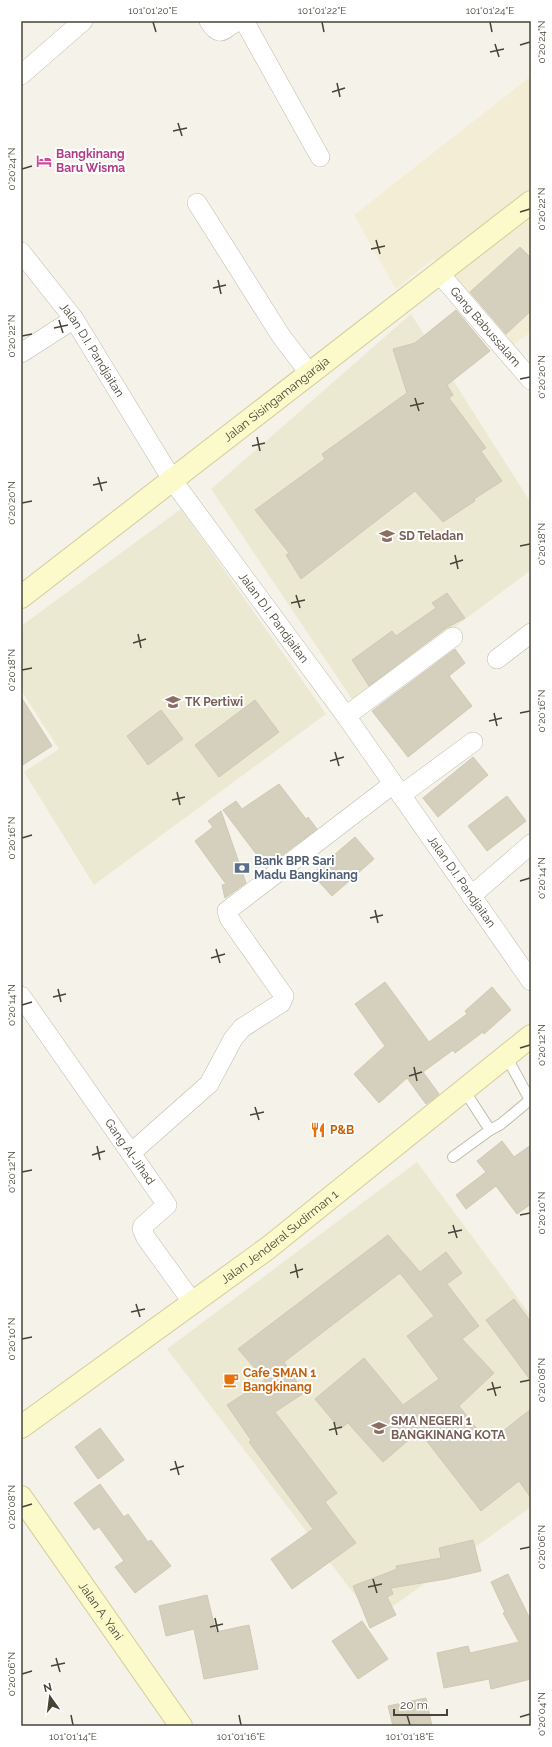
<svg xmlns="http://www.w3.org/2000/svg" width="552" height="1747" font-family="Raleway,sans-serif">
<rect width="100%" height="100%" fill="#f4f2e9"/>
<!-- commercial -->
<path fill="#f4edd5" d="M 531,76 L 531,332 L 511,346 L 455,279 L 433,259 L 396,289 L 354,215 Z"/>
<!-- education -->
<g fill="#ece9d3">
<path d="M 411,314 L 531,503 L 531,570 L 354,702 L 211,489 Z"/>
<path d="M 181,509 L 326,714 L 94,885 L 24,772 L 59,749 L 21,690 L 21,626 Z"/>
<path d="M 417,1162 L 531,1316 L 531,1507 L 374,1620 L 167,1349 Z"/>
</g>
<!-- building -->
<g fill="#d5d0be" stroke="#cfc9b2">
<path d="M 520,247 L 531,258 L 531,311 L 506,334 L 470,292 Z"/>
<path d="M 456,310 L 490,351 L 447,385 L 453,395 L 449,398 L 486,448 L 481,451 L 502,481 L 474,499 L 475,501 L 443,522 L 415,491 L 301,579 L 286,555 L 289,553 L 255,510 L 325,459 L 322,454 L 407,393 L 393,349 L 415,343 Z"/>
<path d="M 447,593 L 465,618 L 446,628 L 369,686 L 352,660 L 392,631 L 396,636 L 436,608 L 432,603 Z"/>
<path d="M 455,649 L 465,663 L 449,676 L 472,706 L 408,757 L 372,711 Z"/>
<path d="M 21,697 L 52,746 L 21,766 Z"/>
<path d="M 255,700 L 279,732 L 219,777 L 195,745 Z"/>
<path d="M 161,710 L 183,739 L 148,765 L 127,736 Z"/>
<path d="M 473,757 L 488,775 L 438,817 L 423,798 Z"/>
<path d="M 279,784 L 306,819 L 308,817 L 317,829 L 266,867 L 223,810 L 236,801 L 242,809 Z"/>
<path d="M 507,796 L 526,821 L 487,851 L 468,826 Z"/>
<path d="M 221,811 L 246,883 L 225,898 L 222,885 L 226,884 L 195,841 L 213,827 L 208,821 Z"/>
<path d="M 355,837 L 374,859 L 332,896 L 312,874 Z"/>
<path d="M 385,982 L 429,1042 L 467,1014 L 465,1011 L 492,987 L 511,1010 L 484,1034 L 483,1032 L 455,1053 L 453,1050 L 423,1072 L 439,1094 L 433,1099 L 426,1104 L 407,1078 L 379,1103 L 354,1074 L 385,1046 L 355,1004 Z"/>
<path d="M 502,1141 L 514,1157 L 531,1145 L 531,1204 L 517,1214 L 496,1186 L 466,1209 L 456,1195 L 486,1172 L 477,1161 Z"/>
<path d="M 388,1235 L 420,1272 L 446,1252 L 462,1273 L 447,1284 L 479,1326 L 462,1339 L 494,1373 L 459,1406 L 488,1443 L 531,1409 L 531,1498 L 519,1481 L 481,1511 L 419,1431 L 383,1462 L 348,1423 L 340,1429 L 315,1399 L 364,1358 L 403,1405 L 439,1379 L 407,1336 L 434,1316 L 400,1273 L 284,1362 L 304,1393 L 275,1412 L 337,1493 L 325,1502 L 356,1543 L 292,1589 L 271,1559 L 313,1529 L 249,1442 L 251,1440 L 227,1405 L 265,1380 L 238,1349 Z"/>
<path d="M 514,1299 L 531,1322 L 531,1381 L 486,1320 Z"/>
<path d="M 100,1428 L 124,1460 L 98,1479 L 75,1447 Z"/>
<path d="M 100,1484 L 124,1517 L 128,1514 L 148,1542 L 151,1540 L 171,1566 L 135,1593 L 115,1567 L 124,1561 L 99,1527 L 94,1530 L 74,1503 Z"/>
<path d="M 473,1540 L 481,1571 L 446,1579 L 391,1588 L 393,1594 L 387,1597 L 396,1615 L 370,1628 L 353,1586 L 397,1569 L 396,1566 L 441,1558 L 439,1548 Z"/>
<path d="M 508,1574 L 531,1621 L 531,1679 L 491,1689 L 489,1679 L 444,1688 L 437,1653 L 468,1646 L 470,1653 L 519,1642 L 503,1613 L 505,1612 L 491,1582 Z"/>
<path d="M 207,1595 L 216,1632 L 249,1625 L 258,1669 L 204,1679 L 194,1629 L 166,1636 L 159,1606 Z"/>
<path d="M 362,1621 L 388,1659 L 358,1679 L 332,1641 Z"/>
<path d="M 426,1698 L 432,1726 L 393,1726 L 388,1706 Z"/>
</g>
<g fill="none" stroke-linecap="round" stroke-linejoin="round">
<!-- lane casing -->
<g stroke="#bfbcab" stroke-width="12">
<g id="lane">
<path d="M 506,1056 L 530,1100"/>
<path d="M 464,1090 L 490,1130 L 501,1124 L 531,1099"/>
<path d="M 453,1157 L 490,1130"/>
</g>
</g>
<!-- street casing -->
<g stroke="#bfbcab" stroke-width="20">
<g id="street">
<path d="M 209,21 C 223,44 226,21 242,21 L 247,26 L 320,157"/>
<path d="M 21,75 L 83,21"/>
<path d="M 197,203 L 281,336 L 310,374"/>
<path id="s1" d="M 21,252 L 74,319 L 173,481 L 346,716 L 531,981"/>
<path id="s2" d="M 439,273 L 531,380"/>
<path d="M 21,353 L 74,319"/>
<path d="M 497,659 L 531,633"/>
<path d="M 346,716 L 453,637"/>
<path d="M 401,795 L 473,742"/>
<path d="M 471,896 L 531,844"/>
<path id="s3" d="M 21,996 L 167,1205 L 143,1226 L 142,1229 L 146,1238 L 193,1303"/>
<path d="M 131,1153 L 209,1084 L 233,1039 L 242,1028 L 281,1003 L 284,996 L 229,918 L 227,911 L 393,784"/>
</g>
</g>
<!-- secondary casing -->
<g stroke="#d2cd9a" stroke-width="24">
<g id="secondary">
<path id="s4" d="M 21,597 L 531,202"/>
<path id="s5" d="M 21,1427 L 268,1248 L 531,1036"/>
<path id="s6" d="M 21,1497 L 181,1726"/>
</g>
</g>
<!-- lane -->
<use href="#lane" stroke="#fff" stroke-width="10"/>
<!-- street -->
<use href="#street" stroke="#fff" stroke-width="19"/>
<!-- secondary -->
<use href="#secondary" stroke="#fcf9ca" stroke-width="22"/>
</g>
<!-- ticks -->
<path fill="none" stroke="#474437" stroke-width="1.5" d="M 153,22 L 156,32M 322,22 L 324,32M 490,22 L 492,32M 495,44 L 499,57M 520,45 L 530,42M 490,52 L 504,49M 337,83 L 340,97M 332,92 L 345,88M 178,123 L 182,136M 173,131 L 187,128M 22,169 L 32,166M 520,212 L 530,209M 376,240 L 380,254M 371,249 L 385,246M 218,280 L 221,294M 213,288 L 226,285M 59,320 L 63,333M 54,328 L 68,325M 22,336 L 32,334M 520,379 L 530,377M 415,398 L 419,411M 410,406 L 424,403M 257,437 L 260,451M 252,446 L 265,443M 98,477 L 102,491M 93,485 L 107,482M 22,503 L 32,501M 520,546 L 530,544M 455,555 L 458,569M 450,564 L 463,560M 296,595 L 300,608M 291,603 L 305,600M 138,634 L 141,648M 133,643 L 146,639M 22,670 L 32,668M 494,713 L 497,726M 520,713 L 530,711M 489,721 L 502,718M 335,752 L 339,766M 330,761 L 344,757M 177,792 L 180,805M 172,800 L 185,797M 22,838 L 32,835M 520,881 L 530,878M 375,910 L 378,923M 370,918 L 383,915M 216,949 L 220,963M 211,958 L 225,954M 58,989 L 61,1002M 53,997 L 66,994M 22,1005 L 32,1002M 520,1048 L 530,1045M 414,1067 L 417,1081M 409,1076 L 422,1072M 255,1107 L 259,1120M 250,1115 L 264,1112M 97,1146 L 100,1160M 92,1155 L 105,1151M 22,1172 L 32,1170M 520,1215 L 530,1213M 453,1225 L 457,1238M 448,1233 L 462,1230M 295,1264 L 298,1278M 290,1273 L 303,1269M 136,1304 L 140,1317M 131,1312 L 145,1309M 22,1339 L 32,1337M 492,1382 L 496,1396M 520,1382 L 530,1380M 487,1390 L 501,1387M 334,1422 L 337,1435M 329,1430 L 342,1427M 175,1461 L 179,1475M 170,1470 L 184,1466M 22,1507 L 32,1504M 520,1549 L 530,1547M 373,1579 L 377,1593M 368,1587 L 382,1584M 215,1618 L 218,1632M 210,1627 L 223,1624M 56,1658 L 60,1672M 51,1666 L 65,1663M 22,1674 L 32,1671M 71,1715 L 73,1725M 239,1715 L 241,1725M 407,1715 L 410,1725M 520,1717 L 530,1714"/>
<!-- icons -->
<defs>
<g id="hotel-bare" transform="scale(1.2)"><path d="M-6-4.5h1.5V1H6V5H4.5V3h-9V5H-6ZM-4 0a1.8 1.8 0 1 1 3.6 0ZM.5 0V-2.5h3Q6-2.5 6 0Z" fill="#d1479c" stroke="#fff" stroke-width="2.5" paint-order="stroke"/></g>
<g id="school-bare" transform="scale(1.2)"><path d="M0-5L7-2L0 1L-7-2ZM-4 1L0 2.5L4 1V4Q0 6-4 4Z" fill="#8d6e63" stroke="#fff" stroke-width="2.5" paint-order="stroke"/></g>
<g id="bank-bare" transform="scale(1.2)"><path d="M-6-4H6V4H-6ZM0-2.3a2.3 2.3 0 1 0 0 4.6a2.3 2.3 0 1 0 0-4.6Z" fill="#5c6f8a" stroke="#fff" stroke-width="2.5" paint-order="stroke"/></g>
<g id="restaurant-bare" transform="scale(1.2)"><path d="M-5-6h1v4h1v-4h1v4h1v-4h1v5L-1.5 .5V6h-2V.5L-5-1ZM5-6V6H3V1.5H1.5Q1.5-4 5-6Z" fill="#e8710a" stroke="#fff" stroke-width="2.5" paint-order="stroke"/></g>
<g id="cafe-bare" transform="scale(1.2)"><path d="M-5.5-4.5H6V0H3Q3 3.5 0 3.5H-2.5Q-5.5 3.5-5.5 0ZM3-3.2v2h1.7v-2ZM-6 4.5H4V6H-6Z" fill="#e8710a" stroke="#fff" stroke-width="2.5" paint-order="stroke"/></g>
</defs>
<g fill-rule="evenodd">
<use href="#hotel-bare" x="44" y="161"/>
<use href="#school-bare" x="387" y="536"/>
<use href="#school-bare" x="173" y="702"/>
<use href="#bank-bare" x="242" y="868"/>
<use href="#restaurant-bare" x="318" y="1130"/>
<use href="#cafe-bare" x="231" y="1380"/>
<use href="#school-bare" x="379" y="1428"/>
</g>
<g text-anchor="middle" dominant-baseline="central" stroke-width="4" stroke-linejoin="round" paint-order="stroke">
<!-- hotel labels -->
<g font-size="12" font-weight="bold" fill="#b23c85" stroke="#fff" text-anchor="start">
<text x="56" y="154">Bangkinang<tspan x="56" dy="14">Baru Wisma</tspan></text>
</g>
<!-- street labels -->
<g font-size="12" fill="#474437" stroke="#fff">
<text stroke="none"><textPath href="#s2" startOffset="71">Gang Babussalam</textPath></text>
<text stroke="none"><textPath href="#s1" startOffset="121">Jalan D.I. Pandjaitan</textPath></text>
<text stroke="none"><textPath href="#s4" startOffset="323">Jalan Sisingamangaraja</textPath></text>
<text stroke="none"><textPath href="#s1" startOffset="445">Jalan D.I. Pandjaitan</textPath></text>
<text stroke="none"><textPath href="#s1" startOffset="769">Jalan D.I. Pandjaitan</textPath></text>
<text stroke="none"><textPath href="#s3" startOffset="190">Gang Al-Jihad</textPath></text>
<text stroke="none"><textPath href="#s5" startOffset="321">Jalan Jenderal Sudirman 1</textPath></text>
<text stroke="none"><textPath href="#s6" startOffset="139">Jalan A. Yani</textPath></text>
</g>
<!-- education labels -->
<g font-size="12" font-weight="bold" fill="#785e54" stroke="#fff" text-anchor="start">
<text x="399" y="536">SD Teladan</text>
<text x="185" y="702">TK Pertiwi</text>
<text x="391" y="1421">SMA NEGERI 1<tspan x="391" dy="14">BANGKINANG KOTA</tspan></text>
</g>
<!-- service labels -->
<g font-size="12" font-weight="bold" fill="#4e5e75" stroke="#fff" text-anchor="start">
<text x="254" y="861">Bank BPR Sari<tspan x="254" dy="14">Madu Bangkinang</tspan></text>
</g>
<!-- food labels -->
<g font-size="12" font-weight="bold" fill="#c56008" stroke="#fff" text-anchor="start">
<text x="330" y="1130">P&amp;B</text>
<text x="243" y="1373">Cafe SMAN 1<tspan x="243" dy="14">Bangkinang</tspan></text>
</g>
</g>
<!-- border -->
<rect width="552" height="1747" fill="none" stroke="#ffffff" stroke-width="44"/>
<!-- north arrow -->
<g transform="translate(50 1697) rotate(346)" stroke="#ffffff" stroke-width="3" paint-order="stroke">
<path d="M0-3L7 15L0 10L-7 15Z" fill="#474437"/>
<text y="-6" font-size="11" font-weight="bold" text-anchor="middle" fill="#474437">N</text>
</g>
<!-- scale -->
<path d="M394 1709v6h53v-6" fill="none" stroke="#474437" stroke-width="2"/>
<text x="400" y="1709" font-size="12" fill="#474437" stroke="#ffffff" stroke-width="3" paint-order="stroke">20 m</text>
<rect x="22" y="22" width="508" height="1703" fill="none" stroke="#474437" stroke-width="1.5"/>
<g font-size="10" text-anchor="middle" fill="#474437">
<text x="153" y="14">101°01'20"E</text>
<text x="322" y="14">101°01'22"E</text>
<text x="490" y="14">101°01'24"E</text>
<text transform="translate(541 42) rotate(-90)" y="4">0°20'24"N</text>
<text transform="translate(11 169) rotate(-90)" y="4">0°20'24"N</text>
<text transform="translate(541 209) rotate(-90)" y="4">0°20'22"N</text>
<text transform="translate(11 336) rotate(-90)" y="4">0°20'22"N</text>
<text transform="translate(541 377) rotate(-90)" y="4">0°20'20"N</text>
<text transform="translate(11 503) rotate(-90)" y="4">0°20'20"N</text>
<text transform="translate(541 544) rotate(-90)" y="4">0°20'18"N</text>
<text transform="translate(11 670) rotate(-90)" y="4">0°20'18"N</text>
<text transform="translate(541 711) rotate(-90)" y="4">0°20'16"N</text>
<text transform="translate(11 838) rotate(-90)" y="4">0°20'16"N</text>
<text transform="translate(541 878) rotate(-90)" y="4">0°20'14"N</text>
<text transform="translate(11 1005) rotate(-90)" y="4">0°20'14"N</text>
<text transform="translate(541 1045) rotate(-90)" y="4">0°20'12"N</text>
<text transform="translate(11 1172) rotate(-90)" y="4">0°20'12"N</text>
<text transform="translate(541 1213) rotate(-90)" y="4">0°20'10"N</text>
<text transform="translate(11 1339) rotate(-90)" y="4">0°20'10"N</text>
<text transform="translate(541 1380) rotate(-90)" y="4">0°20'08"N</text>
<text transform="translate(11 1507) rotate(-90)" y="4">0°20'08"N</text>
<text transform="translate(541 1547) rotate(-90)" y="4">0°20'06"N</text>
<text transform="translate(11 1674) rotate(-90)" y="4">0°20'06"N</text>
<text transform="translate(541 1714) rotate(-90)" y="4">0°20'04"N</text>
<text x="73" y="1740">101°01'14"E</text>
<text x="241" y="1740">101°01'16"E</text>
<text x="410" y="1740">101°01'18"E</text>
</g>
</svg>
